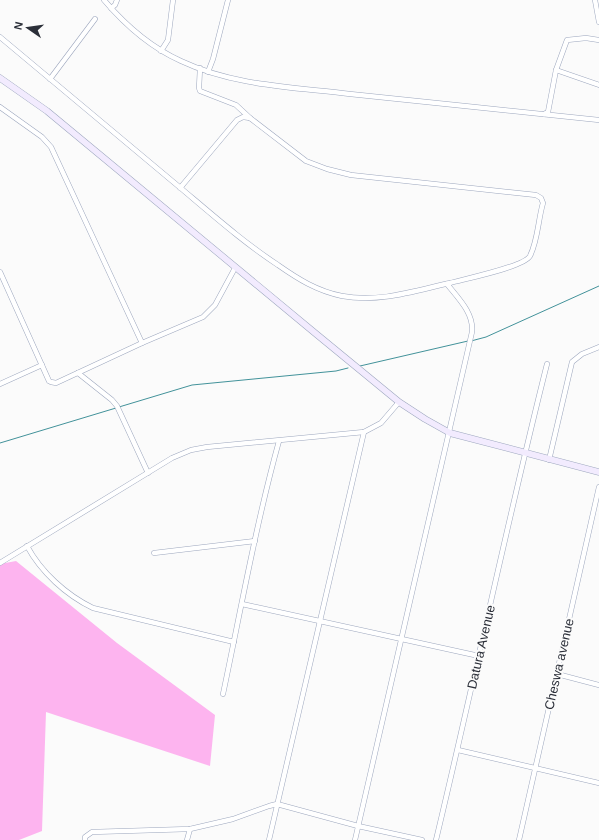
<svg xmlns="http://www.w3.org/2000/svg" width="599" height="840" font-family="Helvetica,sans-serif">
<rect width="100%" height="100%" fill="#fbfbfb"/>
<!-- green -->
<path fill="#fdb4ef" d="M 16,561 L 117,643 L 215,715 L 210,766 L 46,712 L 42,831 L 19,840 L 0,840 L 0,564 Z"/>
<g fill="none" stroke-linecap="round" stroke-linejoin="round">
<!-- stream -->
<g stroke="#42929a" stroke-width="1">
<path d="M 471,341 L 486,337 L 599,286"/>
<path d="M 360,366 L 468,341"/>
<path d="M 119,407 L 192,385 L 336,371 L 348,368"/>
<path d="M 0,443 L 116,408"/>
</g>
<!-- minor casing -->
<g stroke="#9da7be" stroke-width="5.5">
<g id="minor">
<path d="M 104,0 C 126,26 150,47 181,61 C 234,86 293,87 350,94 C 433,103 516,111 599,120"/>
<path d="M 595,0 L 599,22"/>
<path d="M 111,8 L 115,5 L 117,0"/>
<path d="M 0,37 C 57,85 114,132 171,180 C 206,209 240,240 278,265 C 298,279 317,291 342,296 C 379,303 414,291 450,283 C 464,279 524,267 530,256 C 538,240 538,220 543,203 L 541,198 L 536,195 L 351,175 L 327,169 L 306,161 L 250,118 L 243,117 L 237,120 L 180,188"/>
<path d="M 161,51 L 168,40 L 173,0"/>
<path d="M 200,68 L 199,88 L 200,91 L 236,105 L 250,118"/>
<path d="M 556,70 L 599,85"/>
<path d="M 208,72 L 213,59 L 228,0"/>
<path d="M 50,79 L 95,19"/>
<path d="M 0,107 L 42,137 L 51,147 L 142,343"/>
<path d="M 544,114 L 548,112 L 556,70 L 567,40 L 586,38 L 599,40"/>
<path d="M 0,272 L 49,381 L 51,382 L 56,383 L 142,343 L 203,317 L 215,305 L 235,268"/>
<path d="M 78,373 L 112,400 L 117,406 L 148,473"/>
<path d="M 0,384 L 42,365"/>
<path d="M 549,460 L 572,362 L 582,354 L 599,347"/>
<path d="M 27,546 C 41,572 66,595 93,608 L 234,642"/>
<path d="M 154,553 L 255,541"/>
<path d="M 0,563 L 172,458 L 191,450 L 207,447 L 364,432 L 381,423 L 399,402"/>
<path d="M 242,604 L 479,656"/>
<path d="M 557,674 L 599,685"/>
<path d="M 223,694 C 241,609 256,524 279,441"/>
<path d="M 458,750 L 599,783"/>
<path d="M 85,840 L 85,837 L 92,832 L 190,829 L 233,819 L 269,806 L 277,804 L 358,826 L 422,840"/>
<path d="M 187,840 L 190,829"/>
<path d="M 269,840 L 364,432"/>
<path d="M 355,840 L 472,332 C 474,313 458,298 447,284"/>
<path d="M 436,840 C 474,682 507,522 547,364"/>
<path d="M 519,840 L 599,487"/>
</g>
</g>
<!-- secondary casing -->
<g stroke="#9da7be" stroke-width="7">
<path id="secondary" d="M 0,78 L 47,111 L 315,333 L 399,402 L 425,419 L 450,433 L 599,472"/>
</g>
<!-- minor -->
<use href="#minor" stroke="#fff" stroke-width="4.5"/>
<!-- secondary -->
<use href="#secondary" stroke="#f2ebfe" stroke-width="6"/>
</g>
<g text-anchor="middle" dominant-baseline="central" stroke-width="4" stroke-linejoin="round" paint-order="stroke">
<!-- street labels -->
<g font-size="13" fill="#2b2f39" stroke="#fbfbfb">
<text transform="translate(481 647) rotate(-77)">Datura Avenue</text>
<text transform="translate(559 664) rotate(-77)">Cheswa avenue</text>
</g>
</g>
<!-- north arrow -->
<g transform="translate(28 28) rotate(283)" stroke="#fbfbfb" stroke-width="3" paint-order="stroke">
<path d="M0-3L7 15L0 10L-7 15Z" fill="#2b2f39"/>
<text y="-6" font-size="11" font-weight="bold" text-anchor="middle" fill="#2b2f39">N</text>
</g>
</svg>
